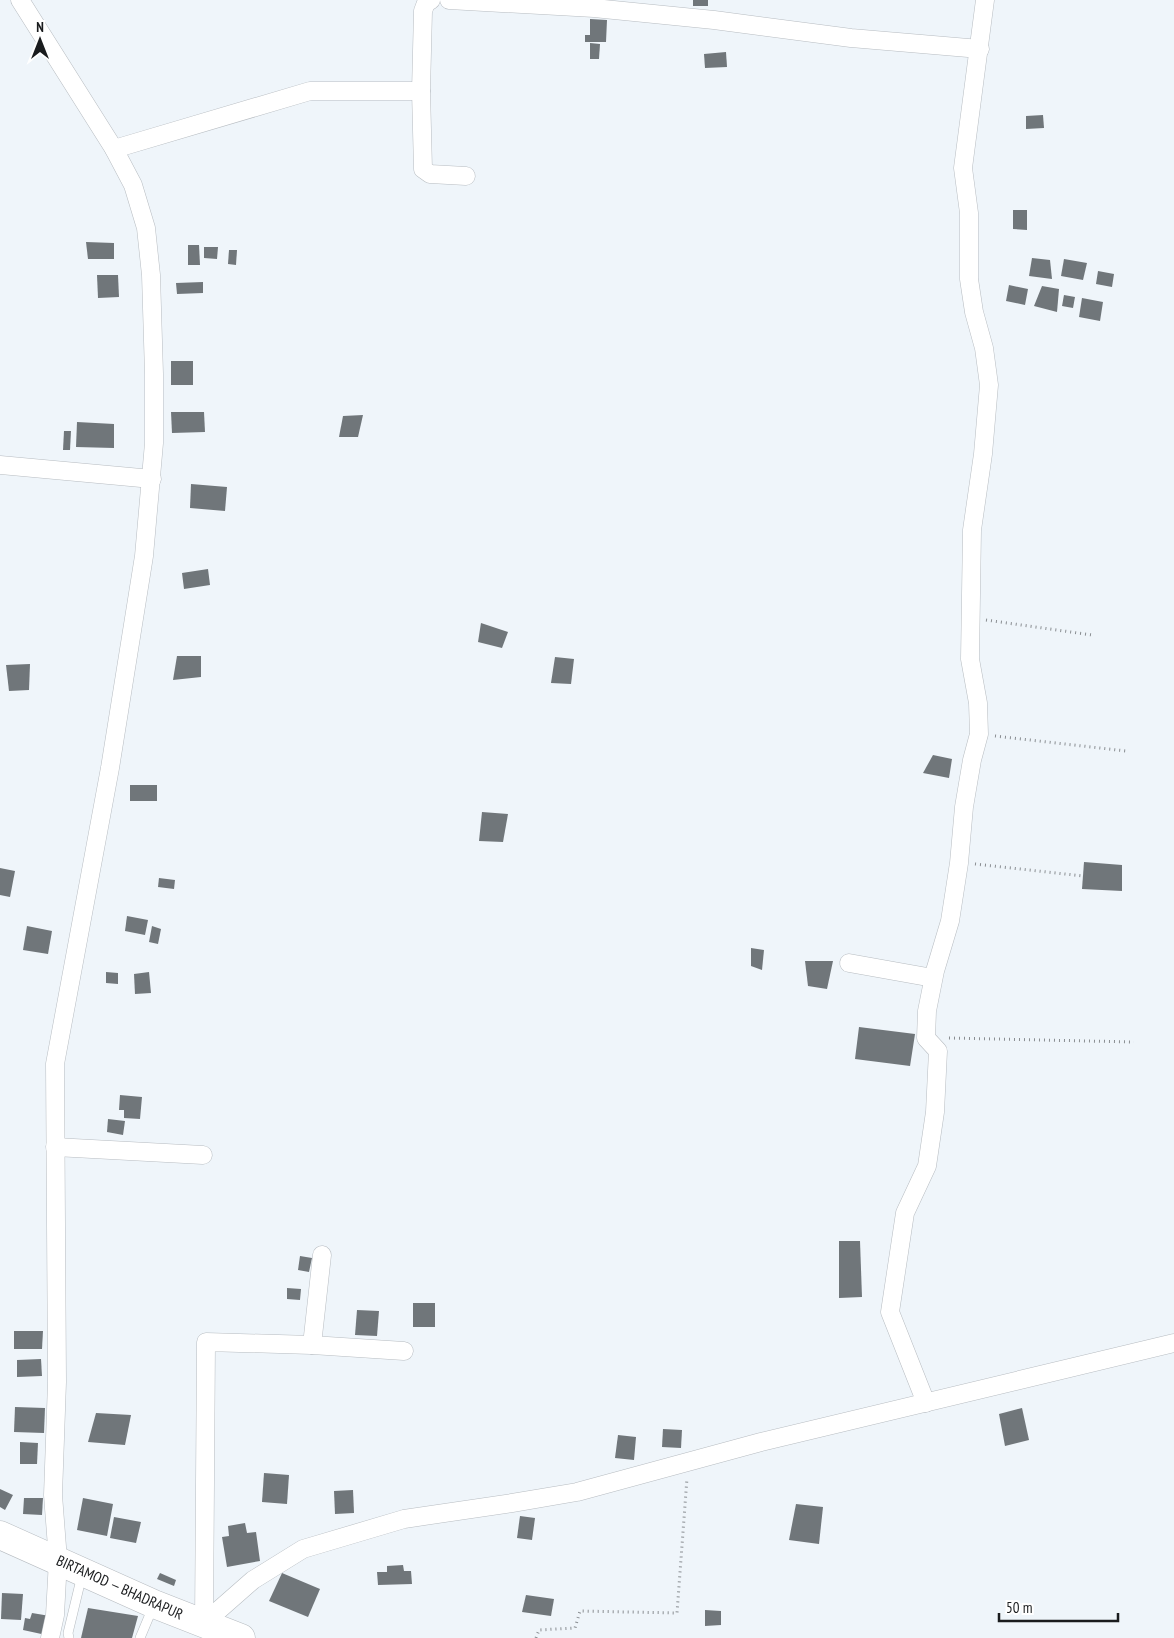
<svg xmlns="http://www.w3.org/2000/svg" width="1174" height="1638" font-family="'PT Sans Narrow',sans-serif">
<rect width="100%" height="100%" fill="#eff5fa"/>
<!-- building -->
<g fill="#70767a">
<rect x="693" y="0" width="15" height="6"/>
<path d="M 590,19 L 607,20 L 606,42 L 585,42 L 585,35 L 590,35 Z"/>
<path d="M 590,43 L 600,44 L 599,59 L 590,59 Z"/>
<path d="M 726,52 L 727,67 L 705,68 L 704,54 Z"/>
<path d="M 1043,115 L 1044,128 L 1026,129 L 1026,116 Z"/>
<path d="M 1013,210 L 1027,210 L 1027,230 L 1013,229 Z"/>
<path d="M 86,242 L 114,243 L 114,259 L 88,259 Z"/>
<path d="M 188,245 L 199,245 L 200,265 L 188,265 Z"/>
<path d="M 204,247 L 218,247 L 217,259 L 204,258 Z"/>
<path d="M 229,250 L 237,250 L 236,265 L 228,264 Z"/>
<path d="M 1032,258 L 1050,260 L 1052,279 L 1029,276 Z"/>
<path d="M 1064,259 L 1087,263 L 1083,280 L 1061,276 Z"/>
<path d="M 1098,271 L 1114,274 L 1112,287 L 1096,284 Z"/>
<path d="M 97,275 L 118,275 L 119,297 L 98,298 Z"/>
<path d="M 203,282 L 203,293 L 177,294 L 176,283 Z"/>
<path d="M 1009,285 L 1028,289 L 1025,305 L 1006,301 Z"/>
<path d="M 1042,286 L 1059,289 L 1057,312 L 1034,306 Z"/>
<path d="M 1064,295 L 1075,297 L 1073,308 L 1062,306 Z"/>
<path d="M 1082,298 L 1103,302 L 1100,321 L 1079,317 Z"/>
<rect x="171" y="361" width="22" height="24"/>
<path d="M 171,412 L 204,412 L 205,432 L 172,433 Z"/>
<path d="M 363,415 L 358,437 L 339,437 L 343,416 Z"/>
<path d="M 77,422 L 114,424 L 114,448 L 76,447 Z"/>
<path d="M 64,431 L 71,431 L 70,450 L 63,450 Z"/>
<path d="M 191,484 L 227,487 L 225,511 L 190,508 Z"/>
<path d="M 208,569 L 210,585 L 184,589 L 182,573 Z"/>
<path d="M 481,623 L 508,632 L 502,648 L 478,642 Z"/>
<path d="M 177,656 L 201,656 L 201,677 L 173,680 Z"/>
<path d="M 555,657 L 574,659 L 571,684 L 551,683 Z"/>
<path d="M 30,664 L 29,690 L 9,691 L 6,665 Z"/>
<path d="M 933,755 L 952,759 L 949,778 L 923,773 Z"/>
<rect x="130" y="785" width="27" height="16"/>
<path d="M 482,812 L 508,814 L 503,842 L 479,841 Z"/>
<path d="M 1084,862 L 1122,865 L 1122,891 L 1082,889 Z"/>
<path d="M 0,868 L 15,871 L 10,897 L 0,895 Z"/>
<path d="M 159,878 L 175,880 L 174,889 L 158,887 Z"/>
<path d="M 127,916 L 148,920 L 145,935 L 125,931 Z"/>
<path d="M 27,926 L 52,931 L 48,954 L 23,950 Z"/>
<path d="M 152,926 L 161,929 L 158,944 L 149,942 Z"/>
<path d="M 751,948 L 764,950 L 762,970 L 751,966 Z"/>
<path d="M 805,961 L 833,961 L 827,989 L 808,986 Z"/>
<path d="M 106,972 L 118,973 L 118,984 L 106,983 Z"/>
<path d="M 149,972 L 151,993 L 135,994 L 134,974 Z"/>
<path d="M 859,1027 L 915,1034 L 910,1066 L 855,1059 Z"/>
<path d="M 120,1095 L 142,1097 L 140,1119 L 124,1118 L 124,1110 L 119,1110 Z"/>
<path d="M 108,1119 L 125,1121 L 123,1135 L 107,1132 Z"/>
<path d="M 839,1241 L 860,1241 L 862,1297 L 839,1298 Z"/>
<path d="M 300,1256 L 312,1258 L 309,1272 L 298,1270 Z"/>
<path d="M 287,1288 L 301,1289 L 300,1300 L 287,1299 Z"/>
<rect x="413" y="1303" width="22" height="24"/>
<path d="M 357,1310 L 379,1311 L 377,1336 L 355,1335 Z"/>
<path d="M 14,1331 L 43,1331 L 42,1349 L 14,1349 Z"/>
<path d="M 41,1359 L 42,1376 L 17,1377 L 17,1360 Z"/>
<path d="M 15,1407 L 45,1408 L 44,1433 L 14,1432 Z"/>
<path d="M 1022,1408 L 1029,1440 L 1005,1446 L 999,1414 Z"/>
<path d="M 96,1413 L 131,1415 L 125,1445 L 88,1442 Z"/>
<path d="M 663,1429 L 682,1430 L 681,1448 L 662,1447 Z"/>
<path d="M 618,1435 L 636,1437 L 634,1460 L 615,1458 Z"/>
<path d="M 20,1442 L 38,1443 L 37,1464 L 20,1464 Z"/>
<path d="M 264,1473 L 289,1475 L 287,1504 L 262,1502 Z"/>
<path d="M 0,1489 L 13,1495 L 5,1510 L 0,1507 Z"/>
<path d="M 353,1490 L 354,1513 L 335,1514 L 334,1491 Z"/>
<path d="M 24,1498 L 43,1498 L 42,1515 L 23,1514 Z"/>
<path d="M 83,1498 L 113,1504 L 107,1536 L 77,1530 Z"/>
<path d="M 796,1504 L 823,1507 L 819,1544 L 789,1540 Z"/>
<path d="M 520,1516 L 535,1518 L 532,1540 L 517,1538 Z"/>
<path d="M 114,1517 L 141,1522 L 136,1543 L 110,1538 Z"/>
<path d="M 245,1523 L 247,1533 L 256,1532 L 260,1561 L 227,1567 L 222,1537 L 229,1536 L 228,1526 Z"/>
<path d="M 403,1565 L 404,1571 L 411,1571 L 412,1584 L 378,1585 L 377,1572 L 387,1572 L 387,1566 Z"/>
<path d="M 160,1573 L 176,1580 L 174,1586 L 157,1579 Z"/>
<path d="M 282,1573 L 320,1589 L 308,1617 L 269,1601 Z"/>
<path d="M 2,1593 L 23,1594 L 21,1620 L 1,1619 Z"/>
<path d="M 526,1595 L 554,1599 L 551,1616 L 522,1612 Z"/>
<path d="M 88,1608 L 138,1616 L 132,1638 L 81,1638 Z"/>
<path d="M 705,1610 L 721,1611 L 721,1625 L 705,1626 Z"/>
<path d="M 32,1613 L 50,1616 L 46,1635 L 23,1630 L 25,1618 L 30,1619 Z"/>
</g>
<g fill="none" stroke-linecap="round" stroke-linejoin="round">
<!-- lane casing -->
<g stroke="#b7bcc1" stroke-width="10">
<g id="lane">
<path d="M 69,1638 L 68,1633 L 82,1575"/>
<path d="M 140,1638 L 153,1607"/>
</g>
</g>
<!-- street casing -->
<g stroke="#b7bcc1" stroke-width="19">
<g id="street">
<path d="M 20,0 L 114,149 L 133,185 L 146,228 L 151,275 L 154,374 L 154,443 L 144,556 L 110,768 L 55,1064 L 57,1382 L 53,1495 L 58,1560 L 55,1615 L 50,1638"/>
<path d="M 449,0 L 594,8 L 714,20 L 851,38 L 980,49"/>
<path d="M 421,91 L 423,169 L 430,174 L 466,176"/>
<path d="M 114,149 L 310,91 L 421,91 L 423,11 L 426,3 L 431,0"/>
<path d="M 0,465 L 152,479"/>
<path d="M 849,963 L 933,978"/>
<path d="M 55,1147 L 203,1155"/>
<path d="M 312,1345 L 322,1255"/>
<path d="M 926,1403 L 890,1312 L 905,1213 L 927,1166 L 935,1112 L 938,1051 L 926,1038 L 927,1011 L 935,971 L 950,921 L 959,863 L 964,807 L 972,760 L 979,734 L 978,703 L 970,659 L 972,530 L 983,454 L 989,385 L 984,348 L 974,312 L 969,279 L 969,213 L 963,168 L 985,0"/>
<path d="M 204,1623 L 253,1580 L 303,1549 L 404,1519 L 512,1503 L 577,1492 L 761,1442 L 1174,1343"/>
<path d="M 204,1623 L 206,1342 L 312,1345 L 404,1351"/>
</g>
</g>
<!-- primary casing -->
<g stroke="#b7bcc1" stroke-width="29">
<path id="primary" d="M 0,1535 L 154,1604 L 241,1638"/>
</g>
<!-- path -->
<g stroke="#898d91" stroke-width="3" stroke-dasharray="1 4" stroke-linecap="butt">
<path d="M 986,620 L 1092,635"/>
<path d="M 995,736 L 1126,751"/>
<path d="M 975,864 L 1083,876"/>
<path d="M 949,1038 L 1134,1042"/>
<path d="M 536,1638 L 539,1630 L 575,1628 L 580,1611 L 677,1613 L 687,1478"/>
</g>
<!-- lane -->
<use href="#lane" stroke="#fff" stroke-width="9"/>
<!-- street -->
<use href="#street" stroke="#fff" stroke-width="18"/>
<!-- primary -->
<use href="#primary" stroke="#fff" stroke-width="28"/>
</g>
<g text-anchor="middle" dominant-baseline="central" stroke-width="4" stroke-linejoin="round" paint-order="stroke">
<!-- street labels -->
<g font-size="15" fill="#1a1c1e" stroke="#fff">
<text transform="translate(120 1587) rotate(24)">BIRTAMOD — BHADRAPUR</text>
</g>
</g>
<!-- north arrow -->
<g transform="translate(40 40)" stroke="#ffffff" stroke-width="4" paint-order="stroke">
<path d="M0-4L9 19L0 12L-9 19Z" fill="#1a1c1e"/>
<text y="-8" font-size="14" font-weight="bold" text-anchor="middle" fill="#1a1c1e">N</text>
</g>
<!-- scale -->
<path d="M999 1613v8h119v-8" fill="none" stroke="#1a1c1e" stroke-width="2.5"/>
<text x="1006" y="1613" font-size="15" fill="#1a1c1e" stroke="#ffffff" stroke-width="4" paint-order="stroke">50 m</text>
</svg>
